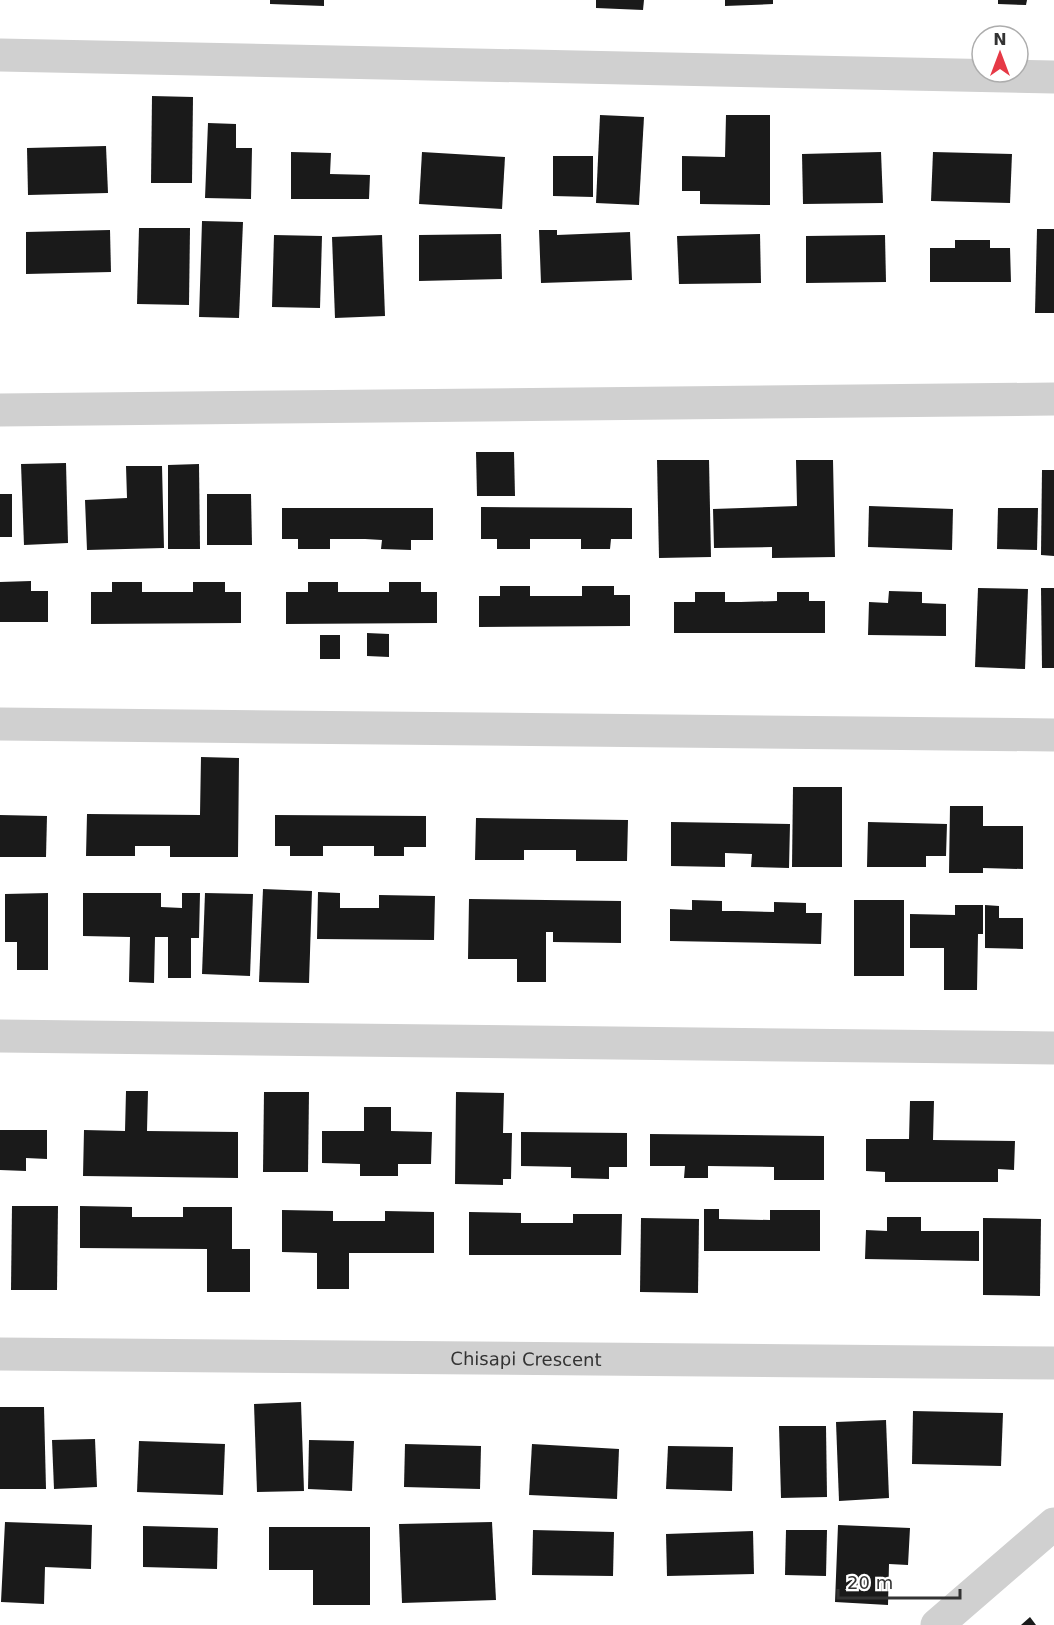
<svg xmlns="http://www.w3.org/2000/svg" width="1054" height="1625" font-family="'DejaVu Sans',sans-serif">
<rect width="100%" height="100%" fill="#fff"/>
<!-- building -->
<g fill="#1a1a1a">
<path d="M 270,0 L 324,0 L 324,6 L 270,4 Z"/>
<path d="M 596,0 L 644,0 L 643,10 L 596,8 Z"/>
<path d="M 725,0 L 773,0 L 773,4 L 725,6 Z"/>
<path d="M 998,0 L 1027,0 L 1026,5 L 998,4 Z"/>
<path d="M 152,96 L 193,97 L 192,183 L 151,183 Z"/>
<path d="M 600,115 L 644,117 L 639,205 L 596,203 Z"/>
<path d="M 726,115 L 770,115 L 770,205 L 700,204 L 700,191 L 682,191 L 682,156 L 725,157 Z"/>
<path d="M 208,123 L 236,124 L 236,148 L 252,148 L 251,199 L 205,198 Z"/>
<path d="M 106,146 L 108,193 L 28,195 L 27,148 Z"/>
<path d="M 291,152 L 331,153 L 330,174 L 370,175 L 369,199 L 291,199 Z"/>
<path d="M 422,152 L 505,157 L 502,209 L 419,204 Z"/>
<path d="M 881,152 L 883,203 L 803,204 L 802,154 Z"/>
<path d="M 933,152 L 1012,154 L 1010,203 L 931,201 Z"/>
<path d="M 553,156 L 593,156 L 593,197 L 553,196 Z"/>
<path d="M 202,221 L 243,222 L 239,318 L 199,317 Z"/>
<path d="M 139,228 L 190,228 L 189,305 L 137,304 Z"/>
<path d="M 1037,229 L 1054,229 L 1054,313 L 1035,313 Z"/>
<path d="M 110,230 L 111,272 L 26,274 L 26,232 Z"/>
<path d="M 539,230 L 557,230 L 557,235 L 630,232 L 632,280 L 541,283 Z"/>
<path d="M 501,234 L 502,279 L 419,281 L 419,235 Z"/>
<path d="M 760,234 L 761,283 L 679,284 L 677,236 Z"/>
<path d="M 274,235 L 322,236 L 320,308 L 272,307 Z"/>
<path d="M 382,235 L 385,316 L 335,318 L 332,237 Z"/>
<path d="M 885,235 L 886,282 L 806,283 L 806,236 Z"/>
<path d="M 955,240 L 990,240 L 990,248 L 1010,248 L 1011,282 L 930,282 L 930,248 L 955,248 Z"/>
<path d="M 476,452 L 514,452 L 515,496 L 477,496 Z"/>
<path d="M 657,460 L 709,460 L 711,557 L 659,558 Z"/>
<path d="M 796,460 L 833,460 L 835,557 L 772,558 L 772,547 L 714,548 L 713,509 L 797,506 Z"/>
<path d="M 66,463 L 68,543 L 24,545 L 21,464 Z"/>
<path d="M 199,464 L 200,549 L 168,549 L 168,465 Z"/>
<path d="M 126,466 L 162,466 L 164,548 L 87,550 L 85,500 L 127,498 Z"/>
<path d="M 1042,470 L 1054,470 L 1054,556 L 1041,555 Z"/>
<rect x="0" y="494" width="12" height="43"/>
<path d="M 207,494 L 251,494 L 252,545 L 207,545 Z"/>
<path d="M 869,506 L 953,509 L 952,550 L 868,547 Z"/>
<path d="M 481,507 L 632,508 L 632,539 L 611,539 L 610,549 L 581,549 L 581,539 L 530,539 L 530,549 L 497,549 L 497,539 L 481,539 Z"/>
<path d="M 282,508 L 433,508 L 433,540 L 411,540 L 411,550 L 381,549 L 382,540 L 365,539 L 330,539 L 330,549 L 298,549 L 298,539 L 282,539 Z"/>
<path d="M 998,508 L 1038,508 L 1037,550 L 997,549 Z"/>
<path d="M 31,581 L 31,591 L 48,591 L 48,622 L 0,622 L 0,582 Z"/>
<path d="M 112,582 L 142,582 L 142,592 L 193,592 L 193,582 L 225,582 L 225,592 L 241,592 L 241,623 L 91,624 L 91,592 L 112,592 Z"/>
<path d="M 308,582 L 338,582 L 338,592 L 389,592 L 389,582 L 421,582 L 421,592 L 437,592 L 437,623 L 286,624 L 286,592 L 308,592 Z"/>
<path d="M 500,586 L 530,586 L 530,596 L 582,596 L 582,586 L 614,586 L 614,595 L 630,595 L 630,626 L 479,627 L 479,596 L 500,596 Z"/>
<path d="M 978,588 L 1028,589 L 1025,669 L 975,667 Z"/>
<path d="M 1041,588 L 1054,588 L 1054,668 L 1042,668 Z"/>
<path d="M 889,591 L 922,592 L 922,603 L 946,604 L 946,636 L 868,635 L 869,602 L 888,603 Z"/>
<path d="M 695,592 L 725,592 L 725,602 L 741,602 L 777,601 L 777,592 L 809,592 L 809,601 L 825,601 L 825,633 L 674,633 L 674,602 L 695,602 Z"/>
<path d="M 367,633 L 389,634 L 389,657 L 367,656 Z"/>
<rect x="320" y="635" width="20" height="24"/>
<path d="M 201,757 L 239,758 L 238,857 L 170,857 L 170,846 L 135,846 L 135,856 L 86,856 L 87,814 L 200,815 Z"/>
<path d="M 793,787 L 842,787 L 842,867 L 792,867 Z"/>
<path d="M 950,806 L 983,806 L 983,826 L 1023,826 L 1023,869 L 983,868 L 983,873 L 949,873 Z"/>
<path d="M 0,815 L 47,816 L 46,857 L 0,857 Z"/>
<path d="M 275,815 L 426,816 L 426,847 L 404,847 L 404,856 L 374,856 L 374,846 L 323,846 L 323,856 L 290,856 L 290,846 L 275,846 Z"/>
<path d="M 476,818 L 628,820 L 627,861 L 576,861 L 576,850 L 524,850 L 524,860 L 475,860 Z"/>
<path d="M 671,822 L 790,824 L 789,868 L 751,867 L 752,854 L 725,853 L 725,867 L 671,866 Z"/>
<path d="M 868,822 L 947,824 L 946,856 L 926,856 L 926,867 L 867,867 Z"/>
<path d="M 263,889 L 312,891 L 309,983 L 259,982 Z"/>
<path d="M 318,892 L 340,893 L 340,908 L 379,908 L 379,895 L 435,896 L 434,940 L 317,939 Z"/>
<path d="M 48,893 L 48,970 L 17,970 L 17,942 L 5,942 L 5,894 Z"/>
<path d="M 83,893 L 161,893 L 161,907 L 182,908 L 182,893 L 200,893 L 199,938 L 191,938 L 191,978 L 168,978 L 168,937 L 155,937 L 154,983 L 129,982 L 130,937 L 83,936 Z"/>
<path d="M 205,893 L 253,894 L 250,976 L 202,974 Z"/>
<path d="M 469,899 L 621,901 L 621,943 L 553,942 L 553,932 L 546,932 L 546,982 L 517,982 L 517,959 L 468,959 Z"/>
<path d="M 692,900 L 722,901 L 722,911 L 738,911 L 774,912 L 774,902 L 806,903 L 806,913 L 822,913 L 821,944 L 670,941 L 670,909 L 692,910 Z"/>
<rect x="854" y="900" width="50" height="76"/>
<path d="M 955,905 L 983,905 L 983,934 L 978,934 L 977,990 L 944,990 L 944,948 L 910,948 L 910,914 L 955,915 Z"/>
<path d="M 985,905 L 999,906 L 999,918 L 1023,918 L 1023,949 L 985,948 Z"/>
<path d="M 126,1091 L 148,1091 L 147,1131 L 238,1132 L 238,1178 L 83,1176 L 84,1130 L 125,1131 Z"/>
<path d="M 264,1092 L 309,1092 L 308,1172 L 263,1172 Z"/>
<path d="M 456,1092 L 504,1093 L 503,1133 L 512,1133 L 511,1179 L 503,1179 L 503,1185 L 455,1184 Z"/>
<path d="M 910,1101 L 934,1101 L 933,1140 L 1015,1141 L 1014,1170 L 998,1169 L 998,1182 L 885,1182 L 885,1172 L 866,1171 L 866,1139 L 909,1139 Z"/>
<path d="M 364,1107 L 391,1107 L 391,1131 L 432,1132 L 431,1164 L 398,1164 L 398,1176 L 360,1176 L 360,1164 L 322,1163 L 322,1131 L 364,1131 Z"/>
<path d="M 0,1130 L 47,1130 L 47,1159 L 26,1158 L 26,1171 L 0,1170 Z"/>
<path d="M 521,1132 L 627,1133 L 627,1167 L 609,1167 L 609,1179 L 571,1178 L 571,1167 L 521,1166 Z"/>
<path d="M 650,1134 L 824,1136 L 824,1180 L 774,1180 L 774,1167 L 708,1166 L 708,1178 L 684,1178 L 685,1166 L 650,1166 Z"/>
<path d="M 12,1206 L 58,1206 L 57,1290 L 11,1290 Z"/>
<path d="M 80,1206 L 132,1207 L 132,1217 L 183,1217 L 183,1207 L 232,1207 L 232,1249 L 250,1249 L 250,1292 L 207,1292 L 207,1249 L 80,1248 Z"/>
<path d="M 704,1209 L 719,1209 L 719,1219 L 770,1220 L 770,1210 L 820,1210 L 820,1251 L 704,1251 Z"/>
<path d="M 282,1210 L 333,1211 L 333,1221 L 385,1221 L 385,1211 L 434,1212 L 434,1253 L 349,1253 L 349,1289 L 317,1289 L 317,1253 L 282,1252 Z"/>
<path d="M 469,1212 L 521,1213 L 521,1223 L 573,1223 L 573,1214 L 622,1214 L 621,1255 L 469,1255 Z"/>
<path d="M 887,1217 L 921,1217 L 921,1231 L 979,1231 L 979,1261 L 865,1259 L 866,1230 L 887,1231 Z"/>
<path d="M 641,1218 L 699,1219 L 698,1293 L 640,1292 Z"/>
<path d="M 983,1218 L 1041,1219 L 1040,1296 L 983,1295 Z"/>
<path d="M 301,1402 L 304,1491 L 257,1492 L 254,1404 Z"/>
<path d="M 0,1407 L 44,1407 L 46,1489 L 0,1489 Z"/>
<path d="M 913,1411 L 1003,1413 L 1001,1466 L 912,1464 Z"/>
<path d="M 886,1420 L 889,1498 L 839,1501 L 836,1422 Z"/>
<path d="M 779,1426 L 826,1426 L 827,1497 L 781,1498 Z"/>
<path d="M 95,1439 L 97,1487 L 54,1489 L 52,1440 Z"/>
<path d="M 309,1440 L 354,1441 L 352,1491 L 308,1489 Z"/>
<path d="M 139,1441 L 225,1444 L 223,1495 L 137,1492 Z"/>
<path d="M 405,1444 L 481,1446 L 480,1489 L 404,1487 Z"/>
<path d="M 532,1444 L 619,1449 L 617,1499 L 529,1495 Z"/>
<path d="M 668,1446 L 733,1447 L 732,1491 L 666,1489 Z"/>
<path d="M 5,1522 L 92,1525 L 91,1569 L 45,1567 L 44,1604 L 1,1602 Z"/>
<path d="M 492,1522 L 496,1600 L 402,1603 L 399,1524 Z"/>
<path d="M 838,1525 L 910,1528 L 908,1565 L 889,1564 L 888,1605 L 835,1602 Z"/>
<path d="M 143,1526 L 218,1528 L 217,1569 L 143,1567 Z"/>
<path d="M 269,1527 L 370,1527 L 370,1605 L 313,1605 L 313,1570 L 269,1570 Z"/>
<path d="M 533,1530 L 614,1532 L 613,1576 L 532,1575 Z"/>
<path d="M 786,1530 L 827,1530 L 826,1576 L 785,1575 Z"/>
<path d="M 753,1531 L 754,1574 L 667,1576 L 666,1534 Z"/>
<path d="M 1030,1617 L 1036,1625 L 1021,1625 Z"/>
</g>
<g fill="none" stroke-linecap="round" stroke-linejoin="round">
<!-- minor -->
<g stroke="#d0d0d0" stroke-width="33">
<path d="M 0,55 L 1054,77"/>
<path d="M 0,410 L 1054,399"/>
<path d="M 0,724 L 1054,735"/>
<path d="M 0,1036 L 1054,1048"/>
<path id="s1" d="M 0,1354 L 1054,1363"/>
<path d="M 937,1625 L 1054,1524"/>
</g>
</g>
<g text-anchor="middle" dominant-baseline="central" stroke-width="6" stroke-linejoin="round" paint-order="stroke">
<!-- street labels -->
<g font-size="18" fill="#333" stroke="#fff">
<text stroke="none"><textPath href="#s1" startOffset="526">Chisapi Crescent</textPath></text>
</g>
</g>
<!-- north arrow -->
<g transform="translate(1000 54)"><circle r="28" fill="#ffffff" stroke="#adadad" stroke-width="1.5"/>
<path d="M0-4.5L10 22L0 15L-10 22Z" fill="#e63946"/>
<text y="-9" font-size="16" font-weight="bold" text-anchor="middle" fill="#333333">N</text>
</g>
<!-- scale -->
<path d="M838 1589v9h122v-9" fill="none" stroke="#333333" stroke-width="3"/>
<text x="847" y="1589" font-size="18" fill="#333333" stroke="#ffffff" stroke-width="4.5" paint-order="stroke">20 m</text>
</svg>
